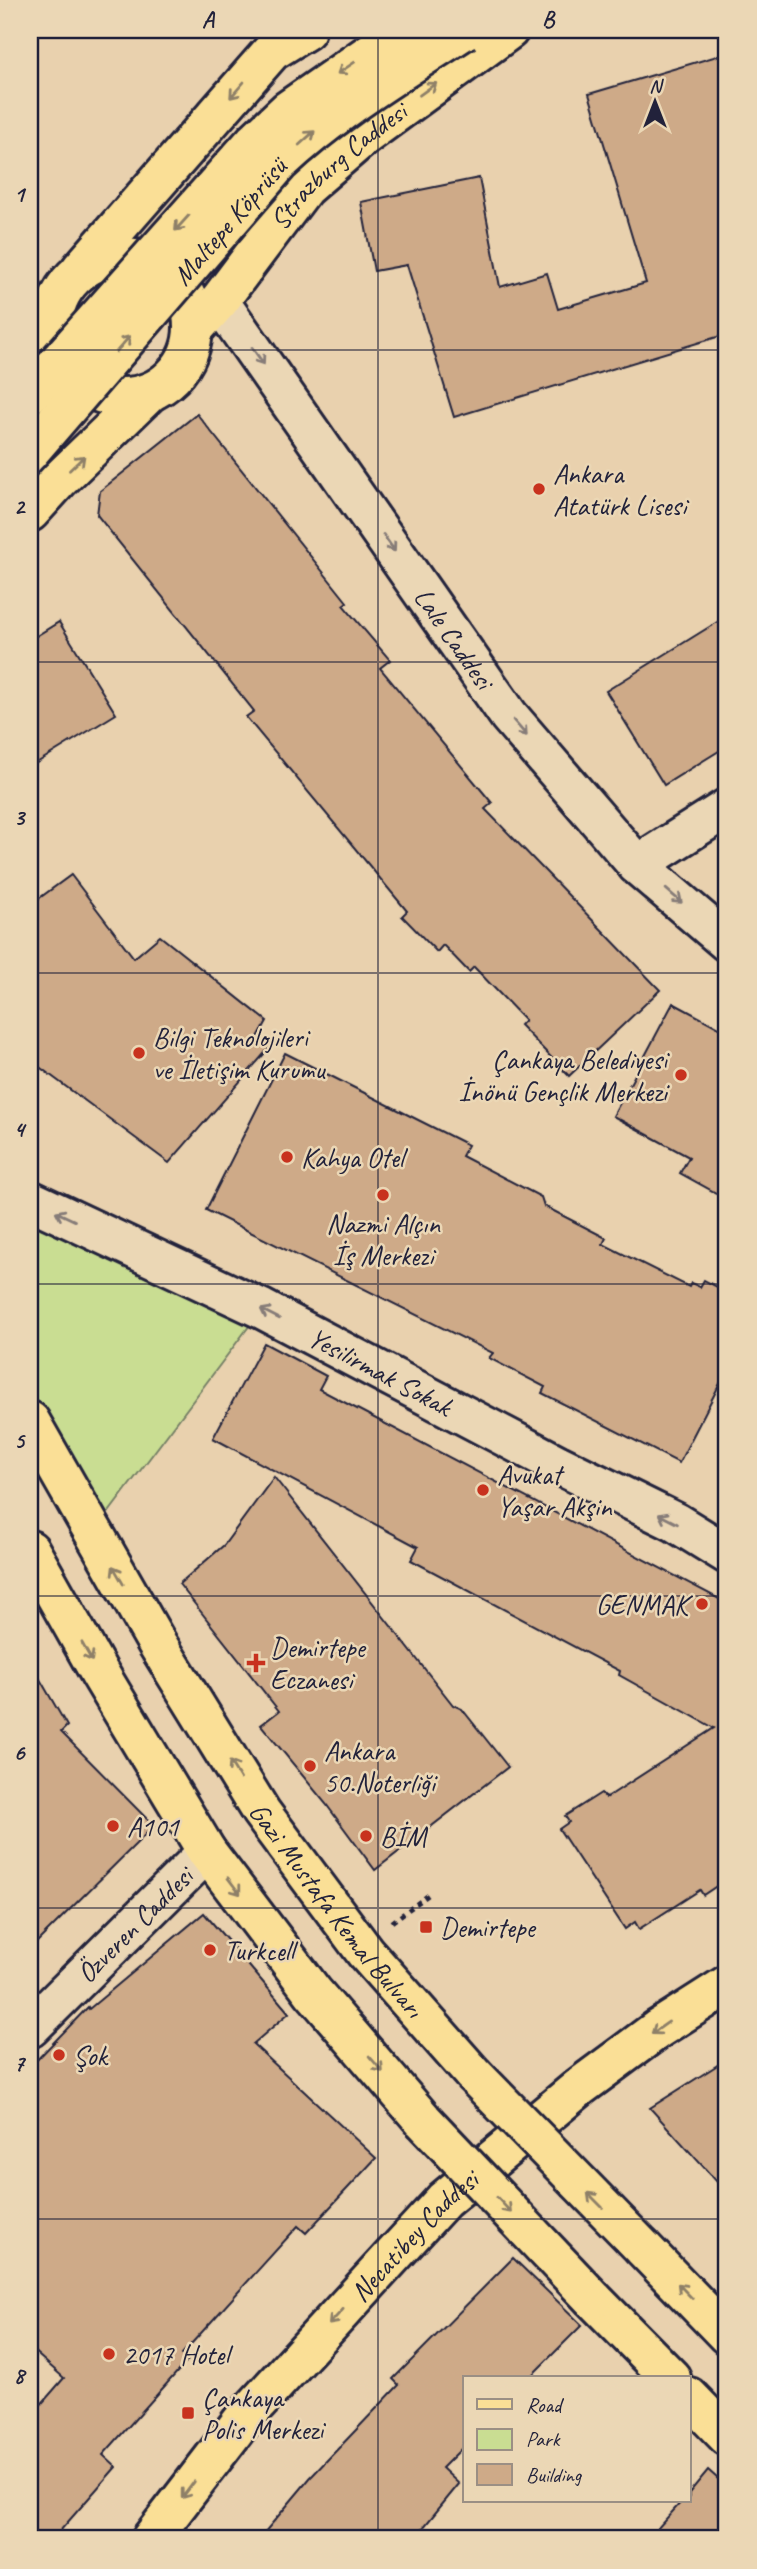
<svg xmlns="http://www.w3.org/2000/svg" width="757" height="2569" font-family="Caveat,sans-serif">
<rect width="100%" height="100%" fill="#e9d1ae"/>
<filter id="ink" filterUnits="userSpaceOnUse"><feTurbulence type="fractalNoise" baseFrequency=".0143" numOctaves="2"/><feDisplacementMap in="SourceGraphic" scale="14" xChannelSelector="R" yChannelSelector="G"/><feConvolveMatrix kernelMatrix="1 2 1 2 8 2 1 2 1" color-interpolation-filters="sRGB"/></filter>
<g filter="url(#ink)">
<!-- green -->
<path fill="#c9dd92" stroke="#768066" stroke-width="2" d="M 30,1200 L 262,1309 L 94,1532 L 30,1421 Z"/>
<!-- building -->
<g fill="#ceaa88" stroke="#22223b" stroke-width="2">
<path d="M 727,53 L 727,334 L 454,417 L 407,265 L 374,271 L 361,202 L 479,178 L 500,287 L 547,273 L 558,309 L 646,283 L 589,94 Z"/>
<path d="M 197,414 L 347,602 L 343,605 L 390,660 L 380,668 L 492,803 L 485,809 L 660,990 L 569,1076 L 520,1025 L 525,1020 L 474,967 L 469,972 L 443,945 L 437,952 L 402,916 L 407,911 L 246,717 L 254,711 L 97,515 L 100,491 Z"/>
<path d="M 727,616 L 727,746 L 664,785 L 606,691 Z"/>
<path d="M 59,622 L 116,714 L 30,767 L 30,640 Z"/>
<path d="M 71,875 L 134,958 L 160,936 L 267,1021 L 257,1039 L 271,1046 L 169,1163 L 30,1060 L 30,905 Z"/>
<path d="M 673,1003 L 727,1032 L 727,1199 L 680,1173 L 689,1157 L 613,1116 Z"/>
<path d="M 285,1053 L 468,1145 L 462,1156 L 541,1197 L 544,1206 L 606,1238 L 603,1244 L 689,1287 L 691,1283 L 700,1287 L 704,1280 L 727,1292 L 727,1370 L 679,1463 L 542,1393 L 545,1387 L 489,1358 L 493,1353 L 206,1210 Z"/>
<path d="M 264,1343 L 326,1376 L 319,1389 L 727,1603 L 727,1879 L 703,1895 L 700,1890 L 639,1929 L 635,1922 L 625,1929 L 559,1829 L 569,1822 L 565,1816 L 601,1793 L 606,1798 L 714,1728 L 619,1675 L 620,1671 L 411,1560 L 418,1547 L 213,1438 Z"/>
<path d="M 274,1477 L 453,1705 L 462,1709 L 508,1767 L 375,1870 L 326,1804 L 261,1725 L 279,1711 L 179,1584 L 224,1545 Z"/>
<path d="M 30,1662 L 67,1726 L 61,1732 L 154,1826 L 30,1949 Z"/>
<path d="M 204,1913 L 289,2013 L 253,2044 L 376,2158 L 306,2233 L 298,2226 L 182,2354 L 188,2360 L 103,2455 L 116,2467 L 53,2539 L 30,2539 L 30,2417 L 64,2378 L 30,2348 L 30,2067 L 88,2007 L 89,2009 Z"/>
<path d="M 727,2059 L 727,2193 L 650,2108 Z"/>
<path d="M 513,2258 L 582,2325 L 529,2378 L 465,2378 L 465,2445 L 442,2468 L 459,2484 L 414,2539 L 259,2539 L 310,2478 L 399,2385 L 393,2379 Z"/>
<path d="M 708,2470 L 727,2487 L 727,2539 L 648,2539 L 682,2501 L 689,2501 L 689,2493 Z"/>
</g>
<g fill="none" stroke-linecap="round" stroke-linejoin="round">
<!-- minor casing -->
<g stroke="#22223b" stroke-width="44">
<g id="minor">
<path id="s1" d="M 219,301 L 509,716 L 637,865 L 727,942"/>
<path d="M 637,865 L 727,808"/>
<path id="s2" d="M 30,1200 L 262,1309 L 557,1464 L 675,1522 L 727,1554"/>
<path id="s3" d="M 30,2028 L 207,1852"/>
</g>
</g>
<!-- major casing -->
<g stroke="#22223b" stroke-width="44">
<g id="major">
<circle cx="123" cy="327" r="70"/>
<path d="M 81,269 L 272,51 L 306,30"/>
<path id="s4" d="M 194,329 L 219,301 L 304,188 L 363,137 L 509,30"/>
<path d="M 30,512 L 60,479 L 149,393"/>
<path id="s5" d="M 30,1421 L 158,1645 L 261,1812 L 365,1952 L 473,2074"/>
<path d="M 30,1550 L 100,1674 L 207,1852 L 313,1992 L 423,2120"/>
<path d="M 643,2248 L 727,2335"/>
<path d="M 593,2299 L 671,2378"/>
<path d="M 689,2397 L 727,2436"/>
<path id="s6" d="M 151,2539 L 245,2417 L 444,2200 L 581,2086 L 658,2029 L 727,1985"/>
</g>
</g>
<!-- path -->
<path stroke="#22223b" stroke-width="4.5" stroke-dasharray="5 5" stroke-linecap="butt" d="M 392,1922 L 431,1893"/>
<!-- minor -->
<use href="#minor" stroke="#ebd7b5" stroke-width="38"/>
<!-- major -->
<use href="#major" stroke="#fadf96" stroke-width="38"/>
<!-- major-bridge casing -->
<g stroke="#22223b" stroke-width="44" stroke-linecap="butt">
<g id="major-bridge">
<path d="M 30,394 L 254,142 L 288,110 L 403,30"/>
<path id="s7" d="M 30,451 L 279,163 C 335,110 400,72 464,30"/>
<path d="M 473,2074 L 643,2248"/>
<path d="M 423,2120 L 593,2299"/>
</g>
</g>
<!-- major-bridge -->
<use href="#major-bridge" stroke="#fadf96" stroke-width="38"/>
</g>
<!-- one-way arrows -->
<defs><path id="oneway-shaft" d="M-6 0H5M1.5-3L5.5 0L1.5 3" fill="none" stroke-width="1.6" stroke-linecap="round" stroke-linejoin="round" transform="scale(1.75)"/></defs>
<g stroke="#8e8068">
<use href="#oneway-shaft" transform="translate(346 68) rotate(146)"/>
<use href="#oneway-shaft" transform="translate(428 89) rotate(-36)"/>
<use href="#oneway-shaft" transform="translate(237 90) rotate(131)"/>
<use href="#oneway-shaft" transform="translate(307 138) rotate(-42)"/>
<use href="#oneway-shaft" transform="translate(182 223) rotate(132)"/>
<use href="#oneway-shaft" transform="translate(123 344) rotate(-49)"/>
<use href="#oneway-shaft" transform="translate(77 463) rotate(-44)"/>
<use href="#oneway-shaft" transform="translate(118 1575) rotate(-120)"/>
<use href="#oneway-shaft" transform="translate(87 1652) rotate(61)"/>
<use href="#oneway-shaft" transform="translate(235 1770) rotate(-122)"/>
<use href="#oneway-shaft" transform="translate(234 1886) rotate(53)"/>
<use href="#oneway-shaft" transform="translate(660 2028) rotate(145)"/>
<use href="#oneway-shaft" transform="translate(376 2064) rotate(49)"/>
<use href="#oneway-shaft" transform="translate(595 2200) rotate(-135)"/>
<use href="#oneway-shaft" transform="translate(504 2205) rotate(47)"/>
<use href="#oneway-shaft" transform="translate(685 2291) rotate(-134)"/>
<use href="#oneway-shaft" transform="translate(336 2317) rotate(133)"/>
<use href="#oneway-shaft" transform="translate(188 2490) rotate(127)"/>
</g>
<g stroke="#867c78">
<use href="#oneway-shaft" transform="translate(258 356) rotate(55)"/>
<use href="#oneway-shaft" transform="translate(389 543) rotate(55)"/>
<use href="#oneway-shaft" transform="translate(520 728) rotate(49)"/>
<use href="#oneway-shaft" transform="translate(674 896) rotate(41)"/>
<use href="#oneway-shaft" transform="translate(65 1216) rotate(-155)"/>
<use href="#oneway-shaft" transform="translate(270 1314) rotate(-153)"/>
<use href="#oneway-shaft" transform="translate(668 1519) rotate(-153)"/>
</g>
</g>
<!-- grid -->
<path fill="none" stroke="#22223b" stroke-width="2" stroke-opacity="0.55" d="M 378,30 L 378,2539M 30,350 L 727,350M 30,662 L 727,662M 30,973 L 727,973M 30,1284 L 727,1284M 30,1596 L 727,1596M 30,1908 L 727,1908M 30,2219 L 727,2219"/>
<!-- markers -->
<g fill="#c8321e" stroke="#ebd7b5" stroke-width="2.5">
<circle cx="539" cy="489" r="7"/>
<circle cx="139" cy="1053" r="7"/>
<circle cx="681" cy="1075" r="7"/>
<circle cx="287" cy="1157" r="7"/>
<circle cx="383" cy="1195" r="7"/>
<circle cx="483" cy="1490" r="7"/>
<circle cx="702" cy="1604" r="7"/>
<path d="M252.5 1652.5h7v7h7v7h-7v7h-7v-7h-7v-7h7z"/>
<circle cx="310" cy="1766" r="7"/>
<circle cx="113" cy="1826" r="7"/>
<circle cx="366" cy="1836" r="7"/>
<rect x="419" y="1920" width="14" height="14" rx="3.5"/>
<circle cx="210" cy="1950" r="7"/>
<circle cx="59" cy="2055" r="7"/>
<circle cx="109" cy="2354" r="7"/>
<rect x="181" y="2406" width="14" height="14" rx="3.5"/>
</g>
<g text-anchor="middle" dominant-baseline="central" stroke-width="5" stroke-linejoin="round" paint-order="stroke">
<!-- street labels -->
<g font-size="28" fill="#22223b" stroke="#ebd7b5">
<text stroke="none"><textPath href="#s4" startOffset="219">Strazburg Caddesi</textPath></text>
<text stroke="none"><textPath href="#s7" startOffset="304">Maltepe Köprüsü</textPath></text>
<text stroke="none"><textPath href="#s1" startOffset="411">Lale Caddesi</textPath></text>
<text stroke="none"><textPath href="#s2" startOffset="390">Yesilirmak Sokak</textPath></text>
<text stroke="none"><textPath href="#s5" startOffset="578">Gazi Mustafa Kemal Bulvarı</textPath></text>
<text stroke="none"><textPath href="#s3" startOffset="147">Özveren Caddesi</textPath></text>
<text stroke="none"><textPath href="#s6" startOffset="402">Necatibey Caddesi</textPath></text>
</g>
<!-- poi labels -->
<g font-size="28" fill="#22223b" stroke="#ebd7b5" text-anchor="start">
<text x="553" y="473">Ankara<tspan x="553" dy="32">Atatürk Lisesi</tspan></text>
<text x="153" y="1037">Bilgi Teknolojileri<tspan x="153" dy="32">ve İletişim Kurumu</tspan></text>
<text x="667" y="1059" text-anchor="end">Çankaya Belediyesi<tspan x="667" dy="32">İnönü Gençlik Merkezi</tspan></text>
<text x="301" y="1157">Kahya Otel</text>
<text x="383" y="1223" text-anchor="middle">Nazmi Alçın<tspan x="383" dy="32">İş Merkezi</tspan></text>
<text x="497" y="1474">Avukat<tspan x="497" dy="32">Yaşar Akşin</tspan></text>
<text x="688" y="1604" text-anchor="end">GENMAK</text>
<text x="270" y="1647">Demirtepe<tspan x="270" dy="32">Eczanesi</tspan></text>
<text x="324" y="1750">Ankara<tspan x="324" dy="32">50.Noterliği</tspan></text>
<text x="127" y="1826">A101</text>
<text x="380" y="1836">BİM</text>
<text x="440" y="1927">Demirtepe</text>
<text x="224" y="1950">Turkcell</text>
<text x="73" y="2055">Şok</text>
<text x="123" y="2354">2017 Hotel</text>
<text x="202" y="2397">Çankaya<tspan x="202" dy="32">Polis Merkezi</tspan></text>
</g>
</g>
<!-- margin -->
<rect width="757" height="2569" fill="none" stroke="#ebd7b5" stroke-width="77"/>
<!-- legend -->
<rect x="463" y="2376" width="228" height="126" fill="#ebd7b5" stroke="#9b8f84" stroke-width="2"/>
<rect x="477" y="2399" width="35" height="10" fill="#fadf96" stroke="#9b8f84" stroke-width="2"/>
<text x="526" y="2412" font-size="21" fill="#22223b">Road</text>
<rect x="477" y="2429" width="35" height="21" fill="#c9dd92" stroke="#9b8f84" stroke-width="2"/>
<text x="526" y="2446" font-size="21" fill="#22223b">Park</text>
<rect x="477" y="2464" width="35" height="21" fill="#ceaa88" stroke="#9b8f84" stroke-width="2"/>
<text x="526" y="2482" font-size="21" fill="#22223b">Building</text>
<!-- north arrow -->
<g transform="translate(655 102)" stroke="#ebd7b5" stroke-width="5" paint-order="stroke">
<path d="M0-5L12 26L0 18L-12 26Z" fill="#22223b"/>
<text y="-10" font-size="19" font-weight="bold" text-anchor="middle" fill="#22223b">N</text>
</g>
<rect x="38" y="38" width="680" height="2492" fill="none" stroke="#22223b" stroke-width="2.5"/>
<g font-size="23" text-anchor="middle" font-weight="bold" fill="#22223b">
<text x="208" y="27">A</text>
<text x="548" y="27">B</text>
<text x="19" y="202">1</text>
<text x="19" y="514">2</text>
<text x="19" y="825">3</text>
<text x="19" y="1137">4</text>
<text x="19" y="1448">5</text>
<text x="19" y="1760">6</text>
<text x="19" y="2071">7</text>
<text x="19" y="2383">8</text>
</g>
</svg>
